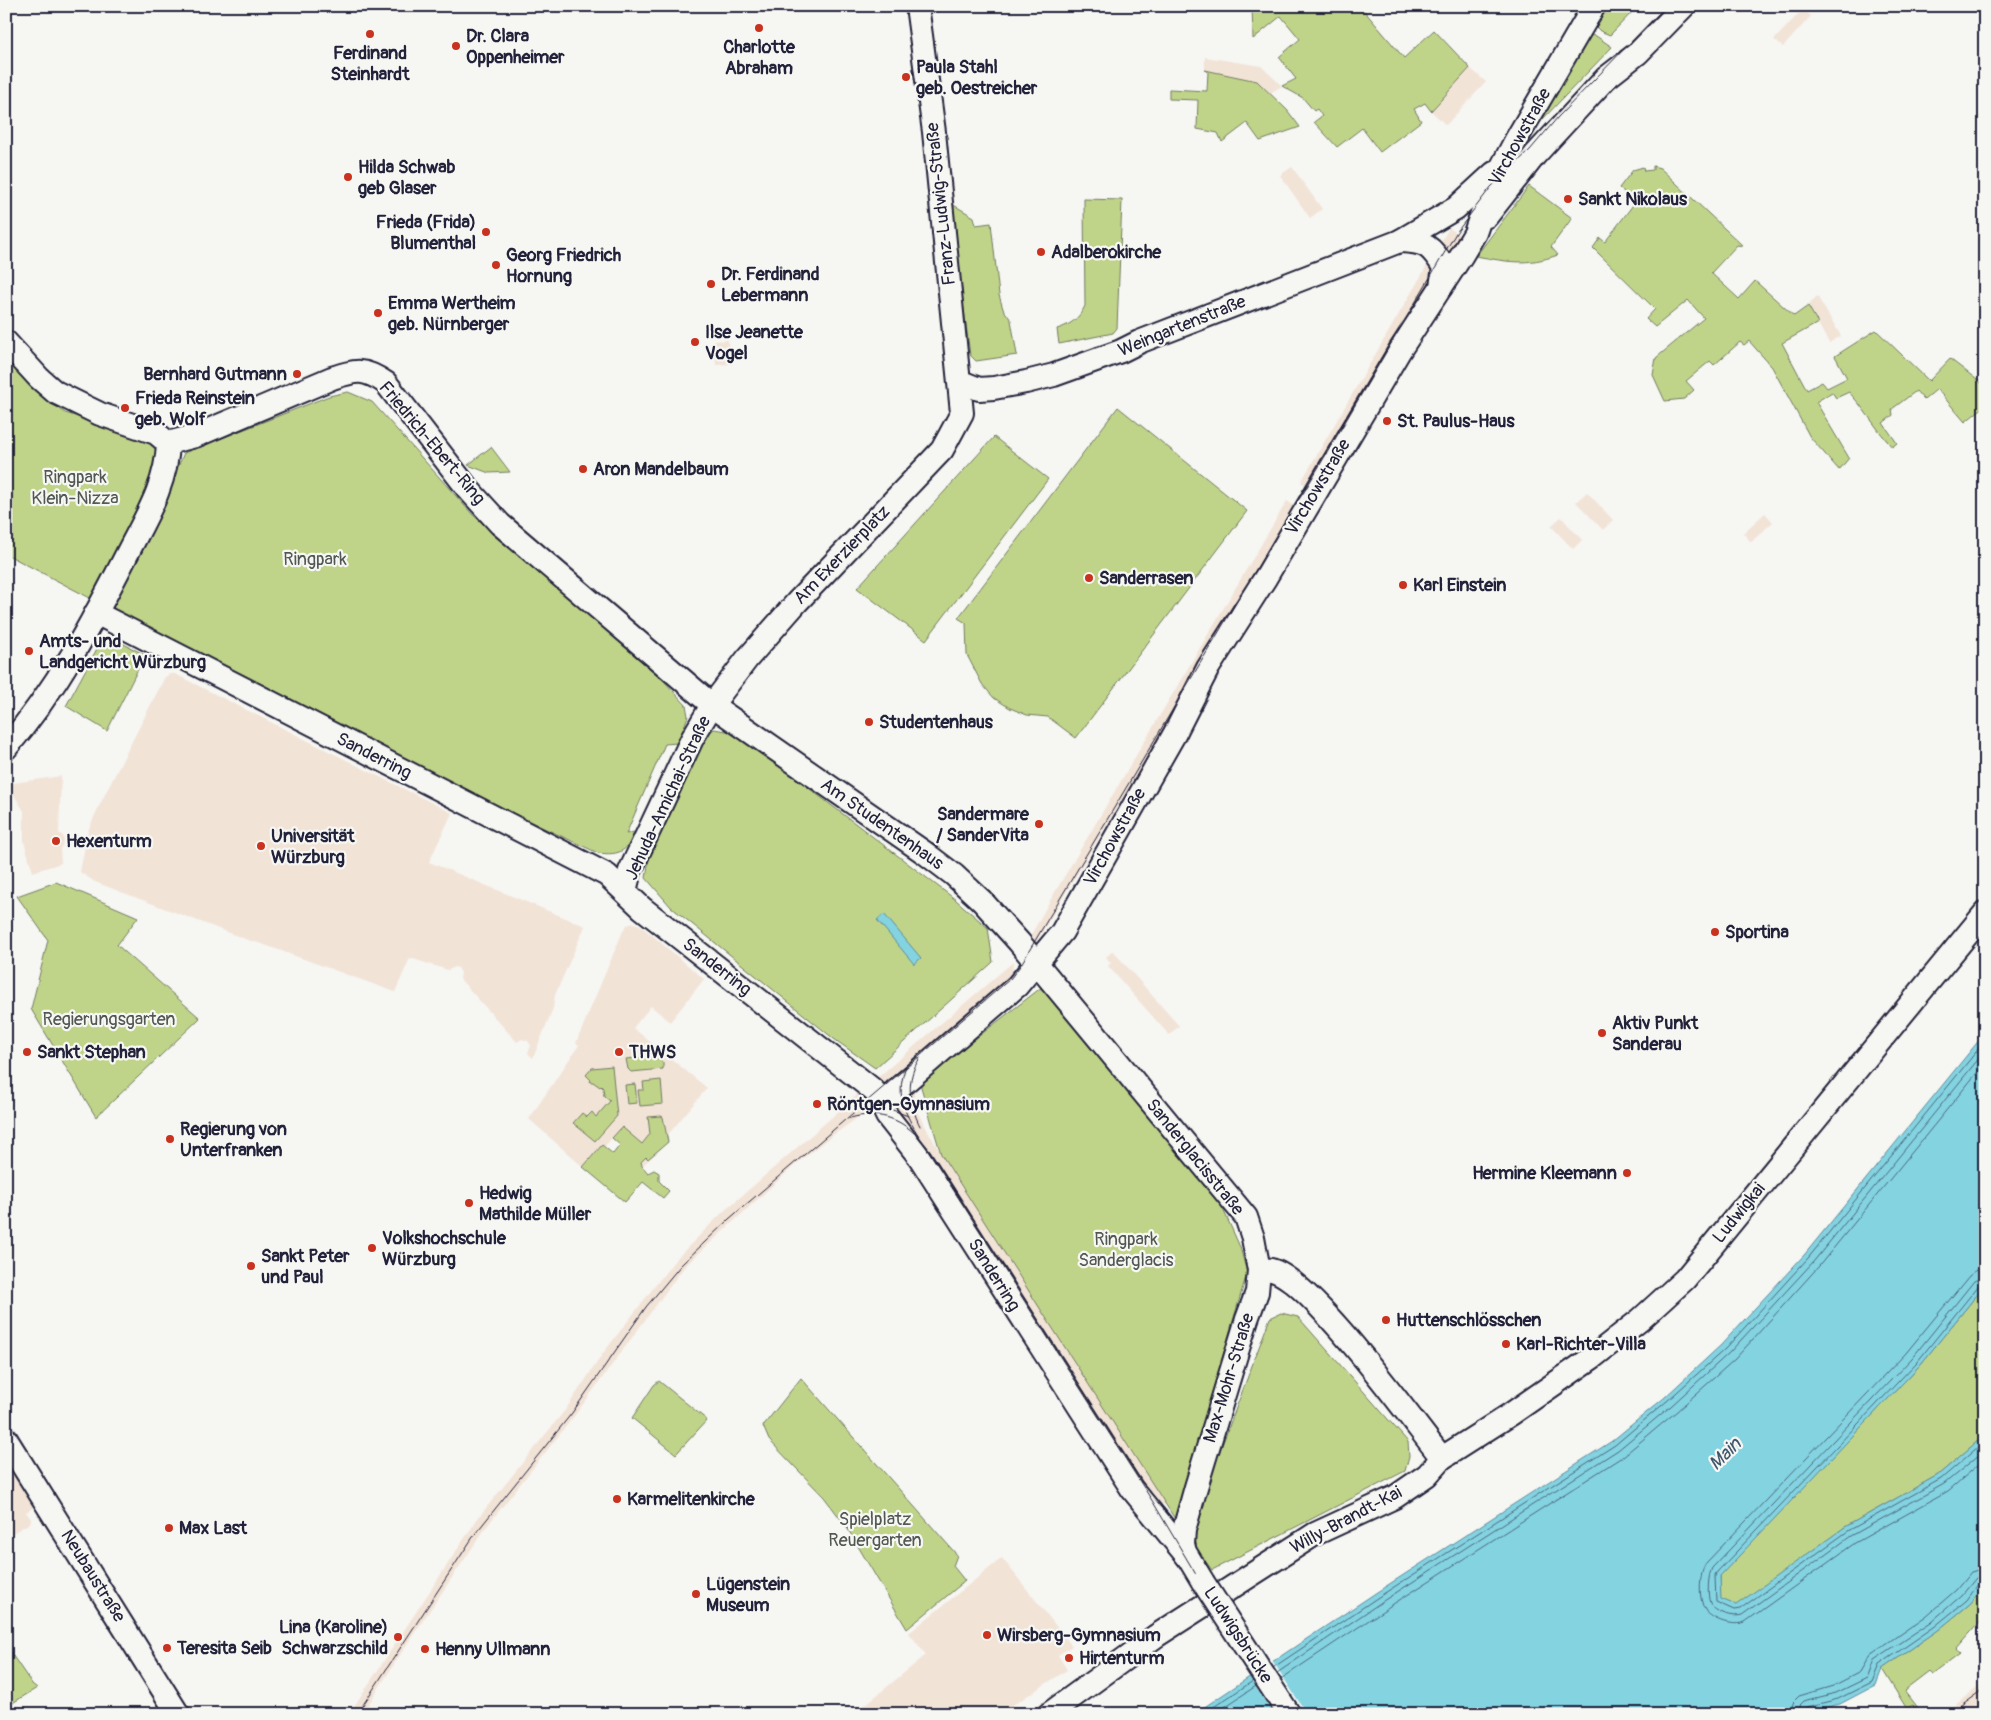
<svg xmlns="http://www.w3.org/2000/svg" width="1991" height="1720" font-family="Pangolin,sans-serif">
<rect width="100%" height="100%" fill="#f6f6f2"/>
<filter id="ink" filterUnits="userSpaceOnUse"><feTurbulence type="fractalNoise" baseFrequency=".02" numOctaves="2"/><feDisplacementMap in="SourceGraphic" scale="10" xChannelSelector="R" yChannelSelector="G"/><feConvolveMatrix kernelMatrix="1 2 1 2 8 2 1 2 1" color-interpolation-filters="sRGB"/></filter>
<g filter="url(#ink)">
<!-- built -->
<g fill="#f2e3d7">
<path d="M 1803,9 L 1811,16 L 1783,47 L 1774,40 Z"/>
<path d="M 1205,57 L 1261,66 L 1282,86 L 1270,93 L 1257,81 L 1205,70 Z"/>
<path d="M 1470,68 L 1486,82 L 1446,125 L 1431,111 Z"/>
<path d="M 1292,167 L 1322,209 L 1310,218 L 1280,175 Z"/>
<path d="M 1449,228 L 1460,235 L 1430,292 L 1310,488 L 1301,482 Z"/>
<path d="M 1817,296 L 1841,336 L 1829,343 L 1808,306 Z"/>
<path d="M 728,340 L 730,364 L 716,365 L 714,341 Z"/>
<path d="M 1587,492 L 1613,520 L 1603,530 L 1576,502 Z"/>
<path d="M 1287,501 L 1297,508 L 1036,942 L 1031,935 L 1048,904 Z"/>
<path d="M 1765,513 L 1773,522 L 1751,542 L 1743,533 Z"/>
<path d="M 1561,517 L 1582,540 L 1573,549 L 1551,526 Z"/>
<path d="M 170,674 L 175,674 L 452,813 L 429,862 L 585,926 L 555,995 L 553,1008 L 533,1058 L 528,1053 L 531,1046 L 528,1041 L 522,1039 L 517,1042 L 460,979 L 461,973 L 458,968 L 455,967 L 448,970 L 410,958 L 395,992 L 262,944 L 248,940 L 95,882 L 80,872 L 88,831 L 99,806 L 165,677 Z"/>
<path d="M 61,776 L 59,833 L 63,836 L 64,841 L 60,849 L 61,863 L 33,872 L 24,842 L 24,811 L 7,784 Z"/>
<path d="M 634,923 L 640,925 L 704,979 L 670,1022 L 651,1006 L 633,1028 L 707,1088 L 666,1137 L 668,1142 L 642,1166 L 641,1161 L 612,1138 L 604,1147 L 602,1146 L 583,1167 L 529,1119 L 579,1045 L 576,1043 L 623,931 L 627,925 Z"/>
<path d="M 1113,951 L 1179,1026 L 1169,1035 L 1108,966 L 1111,963 L 1106,957 Z"/>
<path d="M 1013,962 L 1012,976 L 885,1086 L 876,1079 Z"/>
<path d="M 915,1088 L 913,1102 L 915,1108 L 941,1154 L 1166,1505 L 1153,1502 L 894,1108 Z"/>
<path d="M 862,1091 L 870,1101 L 870,1107 L 867,1111 L 822,1143 L 795,1165 L 684,1267 L 575,1415 L 487,1526 L 411,1638 L 362,1714 L 349,1714 L 478,1518 L 566,1409 L 604,1352 L 675,1260 L 722,1213 Z"/>
<path d="M 6,1459 L 34,1505 L 34,1507 L 26,1512 L 31,1519 L 30,1523 L 6,1537 Z"/>
<path d="M 1002,1558 L 1072,1646 L 1058,1655 L 1067,1670 L 999,1714 L 854,1714 L 926,1655 L 909,1633 Z"/>
<path d="M 1985,1682 L 1985,1699 L 1965,1714 L 1942,1714 Z"/>
</g>
<!-- green -->
<g fill="#c0d489" stroke="#717b62">
<path d="M 1252,6 L 1360,6 L 1404,58 L 1434,30 L 1470,68 L 1431,111 L 1425,103 L 1414,109 L 1421,121 L 1380,152 L 1362,128 L 1337,147 L 1314,122 L 1322,116 L 1317,109 L 1314,111 L 1303,98 L 1282,86 L 1296,79 L 1279,57 L 1300,39 L 1281,16 L 1253,39 Z"/>
<path d="M 1608,6 L 1638,6 L 1610,35 L 1600,31 L 1595,26 Z"/>
<path d="M 1587,35 L 1596,36 L 1612,47 L 1540,122 L 1537,120 Z"/>
<path d="M 1205,70 L 1257,81 L 1287,110 L 1300,127 L 1260,141 L 1247,123 L 1222,142 L 1218,133 L 1197,129 L 1198,100 L 1169,99 L 1169,89 L 1207,91 L 1208,72 Z"/>
<path d="M 1653,166 L 1660,168 L 1743,246 L 1737,245 L 1711,273 L 1739,299 L 1755,281 L 1794,316 L 1808,306 L 1818,323 L 1782,343 L 1807,390 L 1822,382 L 1827,388 L 1847,378 L 1835,356 L 1876,330 L 1929,381 L 1950,359 L 1985,386 L 1985,406 L 1965,422 L 1937,389 L 1924,400 L 1916,391 L 1892,409 L 1893,415 L 1883,423 L 1897,443 L 1892,447 C 1876,429 1865,409 1849,392 L 1836,398 L 1832,392 L 1816,402 L 1849,458 L 1839,470 L 1810,437 L 1772,367 L 1749,341 L 1744,345 L 1740,342 L 1714,365 L 1710,361 L 1686,381 L 1694,390 L 1684,399 L 1665,401 L 1653,375 L 1656,358 L 1704,318 L 1688,300 L 1655,327 L 1646,319 L 1655,309 L 1593,248 L 1600,238 L 1605,242 L 1636,201 L 1619,188 L 1633,170 L 1643,167 L 1644,171 L 1653,170 Z"/>
<path d="M 1529,186 L 1572,218 L 1551,247 L 1558,255 C 1526,266 1509,262 1476,256 Z"/>
<path d="M 1084,199 L 1122,200 L 1117,328 L 1113,333 L 1059,344 L 1057,329 C 1070,325 1079,319 1085,306 Z"/>
<path d="M 950,203 L 974,217 L 976,225 L 991,223 L 999,295 L 1003,309 L 1011,320 L 1017,355 L 976,361 L 970,355 Z"/>
<path d="M 6,357 L 32,386 L 65,413 L 170,444 L 171,458 L 92,599 L 6,554 Z"/>
<path d="M 348,392 L 372,402 L 472,514 L 663,680 L 686,705 L 688,716 L 678,743 L 665,744 L 626,834 L 638,831 C 626,850 622,856 598,853 L 379,752 L 103,621 L 137,561 L 184,453 L 329,396 Z"/>
<path d="M 1118,407 L 1247,511 L 1076,738 L 1048,717 L 1027,715 L 1010,708 L 994,698 L 982,684 L 967,655 L 966,623 L 958,618 Z"/>
<path d="M 994,437 L 1048,479 L 926,640 L 857,588 Z"/>
<path d="M 491,447 L 510,472 L 489,473 L 468,465 Z"/>
<path d="M 107,641 L 118,641 L 145,655 L 107,731 L 66,706 L 99,645 Z"/>
<path d="M 714,729 L 732,732 L 777,764 L 956,900 L 988,928 L 993,962 L 875,1068 L 834,1039 L 671,907 L 646,878 L 650,852 L 697,744 Z"/>
<path d="M 56,882 L 138,917 L 117,945 L 200,1018 L 96,1117 L 31,1009 L 48,940 L 17,896 Z"/>
<path d="M 1042,987 L 1218,1198 L 1240,1247 L 1247,1273 L 1175,1519 L 941,1154 L 921,1087 L 921,1081 Z"/>
<path d="M 654,1056 L 663,1063 L 663,1069 L 631,1072 L 628,1069 L 626,1059 Z"/>
<path d="M 612,1066 L 617,1116 L 595,1141 L 573,1123 L 582,1113 L 587,1117 L 592,1112 L 596,1117 L 610,1101 L 604,1096 L 603,1088 L 601,1086 L 600,1087 L 593,1082 L 590,1082 L 591,1080 L 586,1075 L 592,1068 Z"/>
<path d="M 661,1080 L 663,1104 L 640,1106 L 638,1090 L 644,1090 L 643,1082 Z"/>
<path d="M 635,1084 L 637,1103 L 627,1104 L 625,1085 Z"/>
<path d="M 661,1116 L 663,1117 L 668,1142 L 648,1159 L 646,1157 L 641,1162 L 642,1166 L 648,1173 L 654,1170 L 659,1173 L 659,1181 L 669,1191 L 663,1198 L 643,1182 L 625,1202 L 583,1167 L 602,1145 L 613,1154 L 620,1145 L 612,1138 L 622,1127 L 642,1144 L 650,1134 L 648,1117 Z"/>
<path d="M 1985,1285 L 1985,1435 L 1938,1475 L 1845,1527 L 1736,1606 L 1720,1599 L 1720,1575 L 1920,1365 Z"/>
<path d="M 1281,1313 L 1298,1317 L 1408,1442 L 1409,1456 L 1405,1471 L 1212,1570 L 1197,1550 L 1195,1536 L 1204,1493 L 1270,1318 Z"/>
<path d="M 801,1378 L 957,1555 L 953,1566 L 965,1581 L 907,1629 L 846,1526 L 824,1497 L 769,1440 L 763,1426 Z"/>
<path d="M 659,1381 L 707,1420 L 676,1454 L 632,1418 L 654,1385 Z"/>
<path d="M 1985,1585 L 1985,1616 L 1956,1649 L 1960,1654 L 1932,1675 L 1929,1672 L 1904,1691 L 1918,1709 L 1917,1711 L 1912,1705 L 1907,1709 L 1882,1669 L 1937,1631 L 1971,1603 Z"/>
<path d="M 6,1646 L 32,1684 L 37,1688 L 6,1707 Z"/>
</g>
<!-- water -->
<g fill="#84d3e1" stroke="#5d8c9f">
<path d="M 884,914 L 921,958 L 914,964 L 877,920 Z"/>
<path d="M 1985,1033 L 1985,1285 L 1920,1365 L 1720,1576 L 1721,1599 L 1736,1605 L 1845,1527 L 1938,1475 L 1985,1435 L 1985,1585 L 1971,1603 L 1937,1631 L 1882,1669 L 1876,1685 L 1840,1704 L 1802,1714 L 1194,1714 L 1377,1592 L 1612,1441 L 1664,1398 L 1721,1345 L 1805,1254 Z"/>
</g>
<!-- pier -->
<path fill="#f6f6f2" d="M 1272,1660 L 1307,1714 L 1273,1714 L 1248,1675 Z"/>
<g fill="none" stroke-linecap="round" stroke-linejoin="round">
<!-- shore -->
<g stroke="#49697d" stroke-width="1">
<path d="M 1985,1269 L 1977,1270 L 1969,1276 L 1906,1353 L 1706,1563 C 1699,1573 1698,1599 1705,1610 C 1712,1620 1733,1627 1745,1622 L 1855,1543 L 1948,1491 L 1985,1459"/>
<path d="M 1985,1276 L 1974,1281 L 1912,1358 L 1712,1568 C 1708,1575 1707,1595 1710,1603 C 1714,1613 1733,1618 1742,1615 L 1851,1536 L 1944,1484 L 1985,1450"/>
<path d="M 1985,1283 L 1979,1285 L 1917,1362 L 1717,1572 L 1715,1576 L 1716,1602 L 1734,1610 L 1740,1609 L 1848,1531 L 1941,1479 L 1985,1441"/>
<path d="M 1274,1667 L 1380,1596 L 1615,1445 L 1667,1401 L 1725,1349 L 1809,1257 L 1985,1041"/>
<path d="M 1277,1673 L 1383,1601 L 1618,1450 L 1671,1406 L 1729,1353 L 1814,1261 L 1985,1051"/>
<path d="M 1281,1679 L 1387,1608 L 1622,1457 L 1676,1412 L 1735,1359 L 1819,1266 L 1985,1063"/>
<path d="M 1203,1714 L 1253,1681"/>
<path d="M 1214,1714 L 1256,1686"/>
<path d="M 1790,1714 L 1792,1703 L 1799,1696 L 1833,1686 L 1860,1672 L 1870,1655 L 1926,1616 L 1956,1590 L 1971,1572 L 1985,1568"/>
<path d="M 1797,1714 L 1799,1706 L 1804,1701 L 1836,1693 L 1867,1678 L 1874,1660 L 1931,1622 L 1962,1595 L 1976,1578 L 1985,1575"/>
<path d="M 1804,1714 L 1807,1707 L 1838,1699 L 1872,1682 L 1879,1665 L 1934,1627 L 1967,1600 L 1979,1583 L 1985,1582"/>
</g>
<!-- secondary casing -->
<g stroke="#22223b" stroke-width="26">
<g id="secondary">
<path d="M 1487,216 L 1535,155 L 1606,78 L 1638,53 L 1684,6"/>
<path d="M 1400,241 C 1427,242 1430,246 1444,267 L 1441,287"/>
<path d="M 6,342 L 39,378 L 55,392 L 100,414 L 156,433 L 168,443"/>
<path d="M 959,381 L 979,389 L 994,388 L 1026,382 L 1054,375 L 1121,351 L 1139,342 L 1400,241 L 1456,208 L 1494,173"/>
<path d="M 168,443 L 195,436 L 332,378 C 357,370 364,368 386,383 L 468,489 L 500,524 L 712,705 L 925,853 L 954,875 L 982,901 L 1019,942 L 1246,1217 L 1253,1238 L 1259,1270 L 1257,1292 L 1247,1319 L 1196,1487 L 1184,1530 L 1183,1544 L 1185,1552 L 1203,1582"/>
<path d="M 96,613 L 607,875 L 642,908 L 872,1089 L 876,1093 L 887,1116 L 920,1158 L 1132,1489 L 1187,1556"/>
<path d="M 6,748 C 57,689 93,621 128,552 C 146,517 167,483 168,443"/>
<path d="M 625,891 L 630,871 L 692,739 L 712,705 L 747,659 L 797,602 L 942,450 L 962,413 L 934,132 L 917,6"/>
<path d="M 881,1103 L 1017,986 L 1062,932 L 1175,733 L 1208,668 L 1266,577 L 1400,350 L 1462,255 L 1475,233 L 1491,187 L 1517,138 L 1594,6"/>
<path d="M 1259,1270 C 1263,1270 1267,1269 1271,1270 C 1309,1277 1413,1422 1442,1458"/>
<path d="M 6,1439 L 178,1714"/>
<path d="M 1049,1714 L 1156,1636 L 1315,1534 L 1395,1497 L 1427,1475 L 1442,1458 L 1511,1414 L 1593,1357 L 1640,1320 L 1685,1279 L 1985,913"/>
</g>
</g>
<!-- secondary -->
<use href="#secondary" stroke="#f6f6f2" stroke-width="22"/>
<!-- tram -->
<g stroke="#22223b" stroke-width="1">
<path d="M 920,1058 C 905,1079 909,1104 920,1126"/>
<path d="M 906,1066 C 896,1094 902,1108 917,1133 L 1153,1502 L 1201,1583 L 1285,1714"/>
<path d="M 860,1106 L 885,1107 L 908,1116"/>
<path d="M 847,1119 C 871,1111 895,1115 914,1133"/>
<path d="M 357,1714 L 475,1534 L 572,1413 L 646,1307 L 681,1265 L 729,1219 L 1010,979 L 1020,966 L 1292,509 L 1304,492 L 1456,233 L 1491,187 L 1530,150 L 1558,117 L 1666,6"/>
<path d="M 1949,1714 L 1985,1688"/>
</g>
<!-- secondary-bridge casing -->
<g stroke="#22223b" stroke-width="26" stroke-linecap="butt">
<path id="secondary-bridge" d="M 1203,1582 L 1289,1714"/>
</g>
<!-- secondary-bridge -->
<use href="#secondary-bridge" stroke="#f6f6f2" stroke-width="22"/>
</g>
</g>
<!-- markers -->
<g fill="#c8321e" stroke="#f6f6f2" stroke-width="2">
<circle cx="759" cy="28" r="5"/>
<circle cx="370" cy="34" r="5"/>
<circle cx="456" cy="46" r="5"/>
<circle cx="906" cy="77" r="5"/>
<circle cx="348" cy="177" r="5"/>
<circle cx="1568" cy="199" r="5"/>
<circle cx="486" cy="232" r="5"/>
<circle cx="1041" cy="252" r="5"/>
<circle cx="496" cy="265" r="5"/>
<circle cx="711" cy="284" r="5"/>
<circle cx="378" cy="313" r="5"/>
<circle cx="695" cy="342" r="5"/>
<circle cx="297" cy="374" r="5"/>
<circle cx="125" cy="408" r="5"/>
<circle cx="1387" cy="421" r="5"/>
<circle cx="583" cy="469" r="5"/>
<circle cx="1089" cy="578" r="5"/>
<circle cx="1403" cy="585" r="5"/>
<circle cx="29" cy="651" r="5"/>
<circle cx="869" cy="722" r="5"/>
<circle cx="1039" cy="824" r="5"/>
<circle cx="56" cy="841" r="5"/>
<circle cx="261" cy="846" r="5"/>
<circle cx="1715" cy="932" r="5"/>
<circle cx="1602" cy="1033" r="5"/>
<circle cx="27" cy="1052" r="5"/>
<circle cx="619" cy="1052" r="5"/>
<circle cx="817" cy="1104" r="5"/>
<circle cx="170" cy="1139" r="5"/>
<circle cx="1627" cy="1173" r="5"/>
<circle cx="469" cy="1203" r="5"/>
<circle cx="372" cy="1248" r="5"/>
<circle cx="251" cy="1266" r="5"/>
<circle cx="1386" cy="1320" r="5"/>
<circle cx="1506" cy="1344" r="5"/>
<circle cx="617" cy="1499" r="5"/>
<circle cx="169" cy="1528" r="5"/>
<circle cx="696" cy="1594" r="5"/>
<circle cx="987" cy="1635" r="5"/>
<circle cx="398" cy="1637" r="5"/>
<circle cx="167" cy="1648" r="5"/>
<circle cx="425" cy="1649" r="5"/>
<circle cx="1069" cy="1658" r="5"/>
</g>
<g text-anchor="middle" dominant-baseline="central" stroke-width="4.5" stroke-linejoin="round" paint-order="stroke">
<!-- poi labels -->
<g font-size="18" font-weight="bold" fill="#22223b" stroke="#f6f6f2" text-anchor="start">
<text x="466" y="36">Dr. Clara<tspan x="466" dy="21">Oppenheimer</tspan></text>
<text x="759" y="47" text-anchor="middle">Charlotte<tspan x="759" dy="21">Abraham</tspan></text>
<text x="370" y="53" text-anchor="middle">Ferdinand<tspan x="370" dy="21">Steinhardt</tspan></text>
<text x="916" y="67">Paula Stahl<tspan x="916" dy="21">geb. Oestreicher</tspan></text>
<text x="358" y="167">Hilda Schwab<tspan x="358" dy="21">geb Glaser</tspan></text>
<text x="1578" y="199">Sankt Nikolaus</text>
<text x="476" y="222" text-anchor="end">Frieda (Frida)<tspan x="476" dy="21">Blumenthal</tspan></text>
<text x="1051" y="252">Adalberokirche</text>
<text x="506" y="255">Georg Friedrich<tspan x="506" dy="21">Hornung</tspan></text>
<text x="721" y="274">Dr. Ferdinand<tspan x="721" dy="21">Lebermann</tspan></text>
<text x="388" y="303">Emma Wertheim<tspan x="388" dy="21">geb. Nürnberger</tspan></text>
<text x="705" y="332">Ilse Jeanette<tspan x="705" dy="21">Vogel</tspan></text>
<text x="287" y="374" text-anchor="end">Bernhard Gutmann</text>
<text x="135" y="398">Frieda Reinstein<tspan x="135" dy="21">geb. Wolf</tspan></text>
<text x="1397" y="421">St. Paulus-Haus</text>
<text x="593" y="469">Aron Mandelbaum</text>
<text x="1099" y="578">Sanderrasen</text>
<text x="1413" y="585">Karl Einstein</text>
<text x="39" y="641">Amts- und<tspan x="39" dy="21">Landgericht Würzburg</tspan></text>
<text x="879" y="722">Studentenhaus</text>
<text x="1029" y="814" text-anchor="end">Sandermare<tspan x="1029" dy="21">/ SanderVita</tspan></text>
<text x="271" y="836">Universität<tspan x="271" dy="21">Würzburg</tspan></text>
<text x="66" y="841">Hexenturm</text>
<text x="1725" y="932">Sportina</text>
<text x="1612" y="1023">Aktiv Punkt<tspan x="1612" dy="21">Sanderau</tspan></text>
<text x="37" y="1052">Sankt Stephan</text>
<text x="629" y="1052">THWS</text>
<text x="827" y="1104">Röntgen-Gymnasium</text>
<text x="180" y="1129">Regierung von<tspan x="180" dy="21">Unterfranken</tspan></text>
<text x="1617" y="1173" text-anchor="end">Hermine Kleemann</text>
<text x="479" y="1193">Hedwig<tspan x="479" dy="21">Mathilde Müller</tspan></text>
<text x="382" y="1238">Volkshochschule<tspan x="382" dy="21">Würzburg</tspan></text>
<text x="261" y="1256">Sankt Peter<tspan x="261" dy="21">und Paul</tspan></text>
<text x="1396" y="1320">Huttenschlösschen</text>
<text x="1516" y="1344">Karl-Richter-Villa</text>
<text x="627" y="1499">Karmelitenkirche</text>
<text x="179" y="1528">Max Last</text>
<text x="706" y="1584">Lügenstein<tspan x="706" dy="21">Museum</tspan></text>
<text x="388" y="1627" text-anchor="end">Lina (Karoline)<tspan x="388" dy="21">Schwarzschild</tspan></text>
<text x="997" y="1635">Wirsberg-Gymnasium</text>
<text x="177" y="1648">Teresita Seib</text>
<text x="435" y="1649">Henny Ullmann</text>
<text x="1079" y="1658">Hirtenturm</text>
</g>
<!-- street labels -->
<g font-size="18" fill="#22223b" stroke="#f6f6f2">
<text transform="translate(1520 137) rotate(-61)">Virchowstraße</text>
<text transform="translate(941 204) rotate(-96)">Franz-Ludwig-Straße</text>
<text transform="translate(1182 326) rotate(-22)">Weingartenstraße</text>
<text transform="translate(432 443) rotate(50)">Friedrich-Ebert-Ring</text>
<text transform="translate(1318 487) rotate(-59)">Virchowstraße</text>
<text transform="translate(842 555) rotate(-46)">Am Exerzierplatz</text>
<text transform="translate(374 756) rotate(27)">Sanderring</text>
<text transform="translate(668 798) rotate(-65)">Jehuda-Amichai-Straße</text>
<text transform="translate(882 824) rotate(35)">Am Studentenhaus</text>
<text transform="translate(1115 837) rotate(-61)">Virchowstraße</text>
<text transform="translate(717 967) rotate(38)">Sanderring</text>
<text transform="translate(1195 1157) rotate(51)">Sanderglacisstraße</text>
<text transform="translate(1739 1213) rotate(-51)">Ludwigkai</text>
<text transform="translate(994 1275) rotate(58)">Sanderring</text>
<text transform="translate(1229 1378) rotate(-73)">Max-Mohr-Straße</text>
<text transform="translate(1346 1520) rotate(-28)">Willy-Brandt-Kai</text>
<text transform="translate(93 1576) rotate(58)">Neubaustraße</text>
<text transform="translate(1238 1635) rotate(57)">Ludwigsbrücke</text>
</g>
<!-- park labels -->
<g font-size="18" fill="#515752" stroke="#f6f6f2">
<text x="75" y="477">Ringpark<tspan x="75" dy="21">Klein-Nizza</tspan></text>
<text x="315" y="559">Ringpark</text>
<text x="109" y="1019">Regierungsgarten</text>
<text x="1126" y="1239">Ringpark<tspan x="1126" dy="21">Sanderglacis</tspan></text>
<text x="875" y="1519">Spielplatz<tspan x="875" dy="21">Reuergarten</tspan></text>
</g>
<!-- water labels -->
<g font-size="19" font-style="italic" fill="#3f576d" stroke="#f6f6f2">
<text transform="translate(1725 1454) rotate(-45)">Main</text>
</g>
</g>
<!-- margin -->
<rect width="1991" height="1720" fill="none" stroke="#f6f6f2" stroke-width="25"/>
<rect x="12" y="12" width="1966" height="1695" fill="none" stroke="#22223b" stroke-width="2" filter="url(#ink)"/>
</svg>
